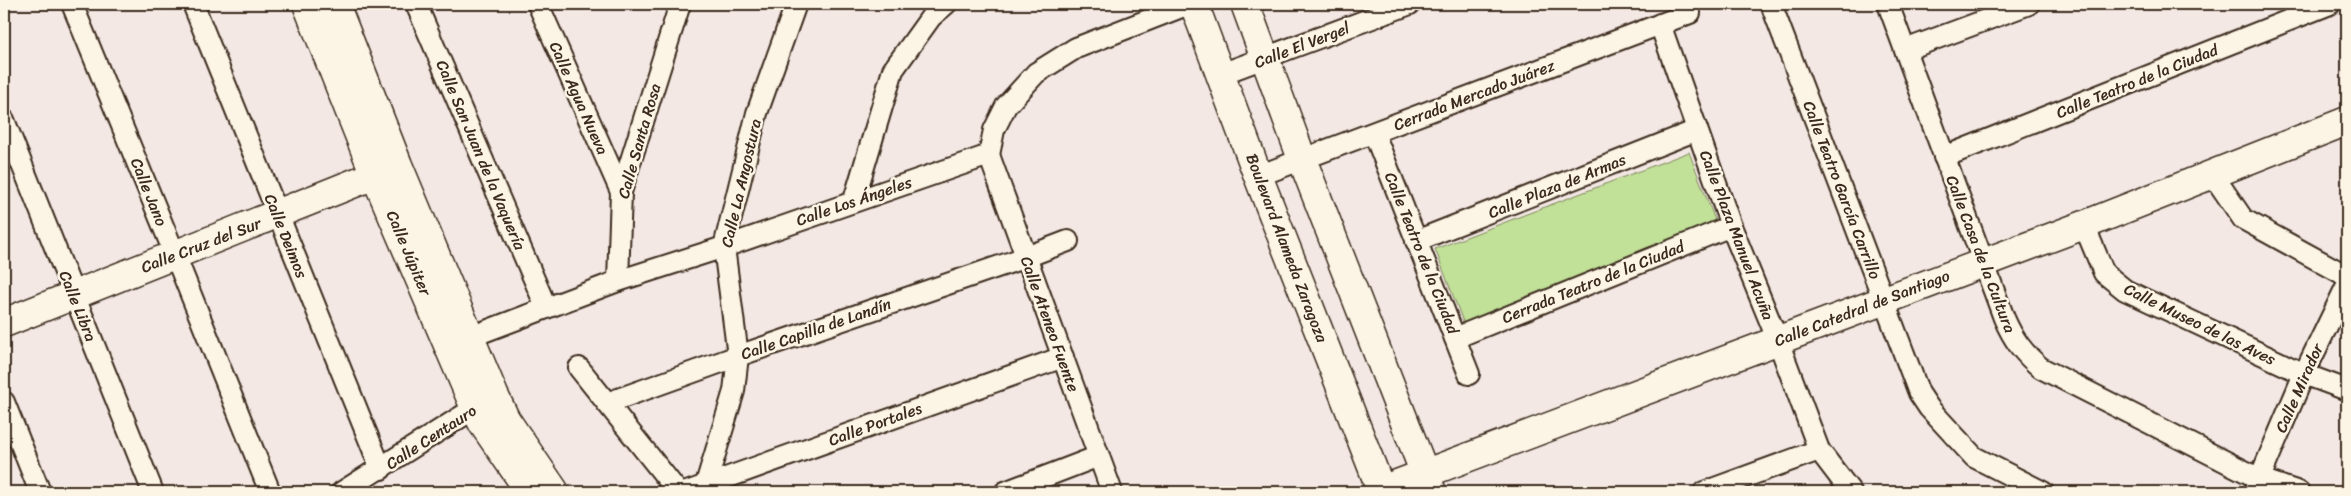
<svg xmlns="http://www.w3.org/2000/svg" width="2351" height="496" font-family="Sriracha,sans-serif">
<rect width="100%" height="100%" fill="#f3e8e4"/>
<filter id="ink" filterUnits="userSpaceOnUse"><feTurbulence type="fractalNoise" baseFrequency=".02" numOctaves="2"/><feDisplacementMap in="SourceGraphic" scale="10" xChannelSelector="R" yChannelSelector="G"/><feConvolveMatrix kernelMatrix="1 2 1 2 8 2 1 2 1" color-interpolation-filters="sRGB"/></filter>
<g filter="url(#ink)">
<!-- green -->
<path fill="#c1e098" stroke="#7e855b" d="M 1689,152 L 1718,228 L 1464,324 L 1435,249 Z"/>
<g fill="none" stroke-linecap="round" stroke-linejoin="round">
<!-- street casing -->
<g stroke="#3b2a1e" stroke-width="24">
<g id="street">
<path d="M 72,4 L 175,255 L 270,492"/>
<path d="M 193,4 L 381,469"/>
<path d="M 416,4 L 546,307"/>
<path d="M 538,4 L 621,192"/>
<path d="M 1771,4 L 1919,393 L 1929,408 L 1974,457 L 2043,492"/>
<path d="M 1888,4 L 2004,318 C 2013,339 2023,353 2041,368 L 2260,479 L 2299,492"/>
<path d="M 1660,24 L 1731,226 L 1778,341 L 1819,450 L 1851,492"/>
<path d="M 1905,50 L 2029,4"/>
<path d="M 1221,74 L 1410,4"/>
<path d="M 4,120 L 153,492"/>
<path d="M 1374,133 L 1469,374"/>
<path d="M 989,155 L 1112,492"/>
<path d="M 989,155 L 994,130 L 1006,106 L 1036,73 L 1076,48 L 1189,4"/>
<path d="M 1944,157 L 2330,4"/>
<path d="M 2213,175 L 2243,219 L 2347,276"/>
<path d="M 1258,176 L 1690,13"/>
<path d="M 854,200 L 893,70 L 931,17 L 946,4"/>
<path d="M 2084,225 L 2104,273 L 2125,290 L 2304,374 L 2347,390"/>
<path d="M 1416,241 L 1697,130"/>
<path d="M 618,281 L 621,192 L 680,4"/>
<path d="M 470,337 L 618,281 L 724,247 L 989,155"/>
<path d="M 1455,338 L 1731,226"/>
<path d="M 579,368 L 678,492"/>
<path d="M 4,402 L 40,492"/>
<path d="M 607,403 L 738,356 L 1026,257 L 1068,241"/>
<path d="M 706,484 L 734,391 L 738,356 L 724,247 L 757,113 L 796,4"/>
<path d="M 342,492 L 486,401"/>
<path d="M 687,492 L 1063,357"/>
<path d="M 1005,492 L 1099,456"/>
<path d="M 1704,492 L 1819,450"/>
<path d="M 2254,492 L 2304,374 L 2347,285"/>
</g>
</g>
<!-- secondary casing -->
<g stroke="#3b2a1e" stroke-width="31">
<g id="secondary">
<path d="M 307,4 L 375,175 L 475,408 L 483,424 L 530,492"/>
<path d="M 335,4 L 398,165 L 494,395 L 506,420 L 555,492"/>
<path d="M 1194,4 L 1258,176 L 1382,492"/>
<path d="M 1245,4 L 1302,159 L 1432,492"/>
<path d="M 4,323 L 392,168"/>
<path d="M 1376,492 L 2084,225 L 2347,121"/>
</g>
</g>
<!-- street -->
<use href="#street" stroke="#fcf5e5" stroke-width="20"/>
<!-- secondary -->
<use href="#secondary" stroke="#fcf5e5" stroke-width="28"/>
</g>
</g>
<g text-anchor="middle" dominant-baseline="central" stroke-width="5" stroke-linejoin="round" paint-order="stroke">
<!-- street labels -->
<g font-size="16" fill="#3b2a1e" stroke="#fcf5e5">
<text transform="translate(1302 45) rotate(-21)">Calle El Vergel</text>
<text transform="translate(2137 81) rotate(-22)">Calle Teatro de la Ciudad</text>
<text transform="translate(1474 95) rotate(-21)">Cerrada Mercado Juárez</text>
<text transform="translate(579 98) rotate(66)">Calle Agua Nueva</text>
<text transform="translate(639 141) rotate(-74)">Calle Santa Rosa</text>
<text transform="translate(481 155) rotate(67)">Calle San Juan de la Vaquería</text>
<text transform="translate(741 183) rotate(-77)">Calle La Angostura</text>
<text transform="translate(1557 186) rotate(-22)">Calle Plaza de Armas</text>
<text transform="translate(1842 190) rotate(69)">Calle Teatro García Carrillo</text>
<text transform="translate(149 192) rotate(68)">Calle Jano</text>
<text transform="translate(854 201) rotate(-19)">Calle Los Ángeles</text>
<text transform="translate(1737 235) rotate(69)">Calle Plaza Manuel Acuña</text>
<text transform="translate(286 236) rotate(68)">Calle Deimos</text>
<text transform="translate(201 245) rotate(-21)">Calle Cruz del Sur</text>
<text transform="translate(1287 248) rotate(69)">Boulevard Alameda Zaragoza</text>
<text transform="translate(409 253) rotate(67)">Calle Júpiter</text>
<text transform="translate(1422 253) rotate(68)">Calle Teatro de la Ciudad</text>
<text transform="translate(1981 254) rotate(69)">Calle Casa de la Cultura</text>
<text transform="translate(1593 282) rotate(-22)">Cerrada Teatro de la Ciudad</text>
<text transform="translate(78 306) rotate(68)">Calle Libra</text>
<text transform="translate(1862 308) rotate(-21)">Calle Catedral de Santiago</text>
<text transform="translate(1050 324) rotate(70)">Calle Ateneo Fuente</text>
<text transform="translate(2200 324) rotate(26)">Calle Museo de las Aves</text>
<text transform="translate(816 329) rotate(-19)">Calle Capilla de Landín</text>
<text transform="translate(2299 388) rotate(-66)">Calle Mirador</text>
<text transform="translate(875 424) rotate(-20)">Calle Portales</text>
<text transform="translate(431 437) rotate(-33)">Calle Centauro</text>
</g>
</g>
<!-- margin -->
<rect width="2351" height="496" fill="none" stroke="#fcf5e5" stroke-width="20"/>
<rect x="10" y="10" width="2331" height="476" fill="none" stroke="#3b2a1e" stroke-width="2" filter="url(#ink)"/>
</svg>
